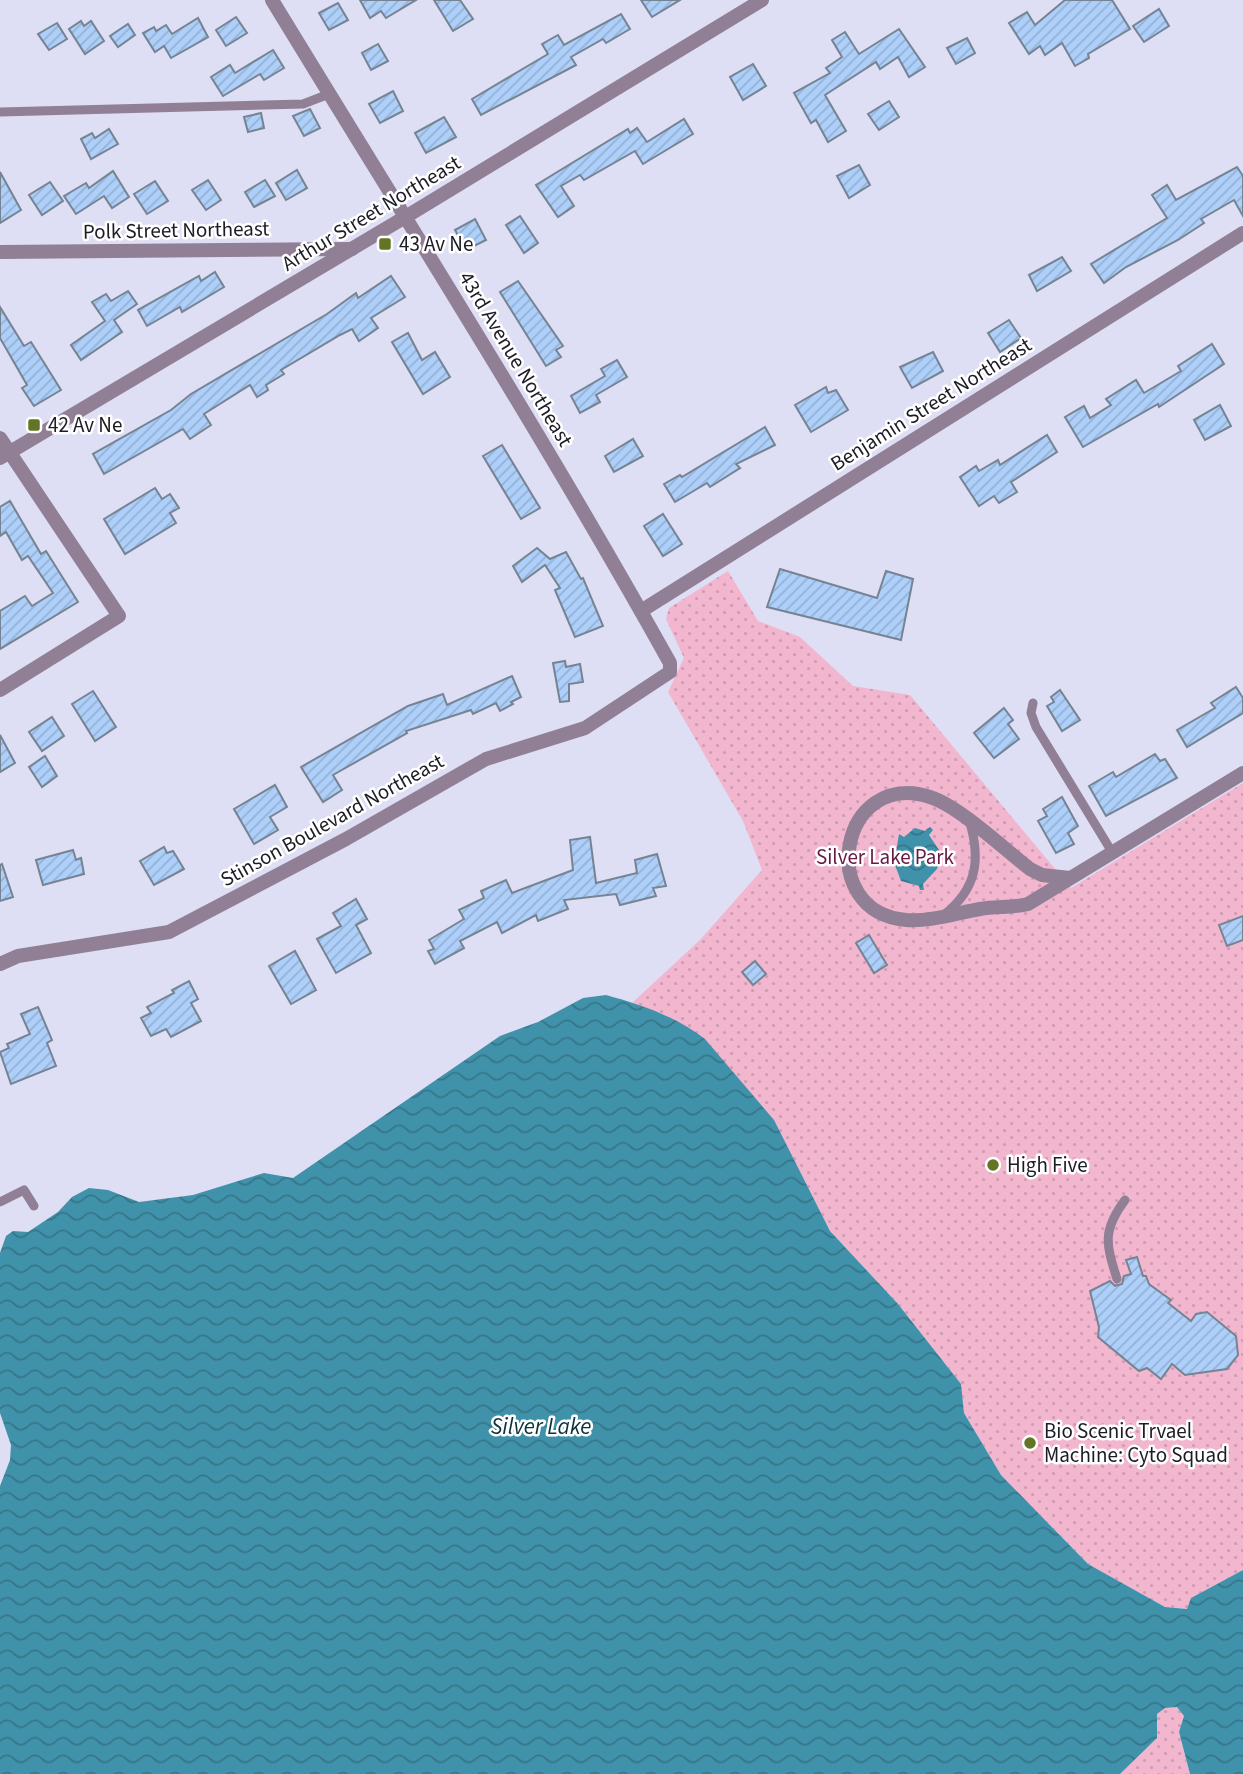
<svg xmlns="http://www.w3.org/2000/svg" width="1243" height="1774" font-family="'Source Sans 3',sans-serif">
<defs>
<pattern id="park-dots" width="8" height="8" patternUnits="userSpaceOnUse" patternTransform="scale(1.75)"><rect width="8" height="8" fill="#f2b6cf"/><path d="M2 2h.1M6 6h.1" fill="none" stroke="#cf9cb2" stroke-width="1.8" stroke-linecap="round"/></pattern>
<pattern id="water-waves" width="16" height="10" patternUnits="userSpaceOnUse" patternTransform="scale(1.75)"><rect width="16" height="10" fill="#4092aa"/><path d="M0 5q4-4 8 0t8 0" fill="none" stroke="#35768a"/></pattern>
<pattern id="building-hatch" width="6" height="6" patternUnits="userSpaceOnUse" patternTransform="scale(1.75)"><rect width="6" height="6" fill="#adcff9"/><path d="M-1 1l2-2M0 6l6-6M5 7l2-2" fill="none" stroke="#94b1d5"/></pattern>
</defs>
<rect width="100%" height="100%" fill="#dedef4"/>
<!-- park -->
<g fill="url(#park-dots)">
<path d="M 728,571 L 758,621 L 800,637 L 853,686 L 910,695 L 1071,888 L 1243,783 L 1243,1570 L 1191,1598 L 1188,1609 L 1165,1607 L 1088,1564 L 1001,1475 L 964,1413 L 961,1384 L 898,1304 L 830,1231 L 773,1120 L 705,1039 L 663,1014 L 632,1003 L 700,940 L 762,870 L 743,821 L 668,692 L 684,658 L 666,619 L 669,608 Z"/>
<path d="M 1177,1707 L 1184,1716 L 1179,1733 L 1190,1774 L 1120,1774 L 1157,1738 L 1157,1714 L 1165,1708 Z"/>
</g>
<!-- water -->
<g fill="url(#water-waves)">
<path d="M 930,827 L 933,830 L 929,835 L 941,853 L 937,869 L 923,884 L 924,890 L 920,890 L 919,886 L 901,881 L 895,865 L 888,862 L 895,858 L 899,834 L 904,837 L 915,828 L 925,831 Z"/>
<path d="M 606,995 C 642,1005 675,1016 705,1039 L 774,1120 L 830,1231 L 898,1304 L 961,1384 L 964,1413 L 1001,1475 L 1088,1564 L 1165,1607 L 1187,1609 L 1191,1598 L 1243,1570 L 1243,1774 L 1190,1774 L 1179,1732 L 1184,1716 L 1177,1707 L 1165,1708 L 1157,1714 L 1157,1738 L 1120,1774 L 0,1774 L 0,1486 L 10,1460 L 11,1445 L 0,1413 L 0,1253 L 6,1236 L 13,1231 L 28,1232 L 58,1212 L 72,1197 L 89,1188 L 108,1190 L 139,1202 L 193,1195 L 264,1173 L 293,1178 L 500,1036 L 538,1022 L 583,998 Z"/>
</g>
<!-- building -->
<g fill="url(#building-hatch)" stroke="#758393" stroke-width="2">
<path d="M 360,0 L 416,0 L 386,18 L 381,11 L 370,18 Z"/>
<path d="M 434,0 L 460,0 L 473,19 L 453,31 Z"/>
<path d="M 641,0 L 680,0 L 652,17 Z"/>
<path d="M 1065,0 L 1112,0 L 1130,29 L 1088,54 L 1089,58 L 1075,66 L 1062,43 L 1045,55 L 1040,46 L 1029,54 L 1009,23 L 1027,12 L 1035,25 Z"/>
<path d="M 338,3 L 348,20 L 329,30 L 319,13 Z"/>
<path d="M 1159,9 L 1169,26 L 1144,42 L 1133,26 Z"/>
<path d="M 621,14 L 630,29 L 606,43 L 603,39 L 571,57 L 576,65 L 481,115 L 472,99 L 548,54 L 542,44 L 558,35 L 564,45 Z"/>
<path d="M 236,17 L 247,33 L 226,46 L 216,30 Z"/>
<path d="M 198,18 L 208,37 L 171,58 L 164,46 L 155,52 L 143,33 L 154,27 L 156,31 L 166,25 L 172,34 Z"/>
<path d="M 81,21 L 84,26 L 91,21 L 104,41 L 85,54 L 69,29 Z"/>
<path d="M 57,23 L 67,39 L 49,50 L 38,34 Z"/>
<path d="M 128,24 L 135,35 L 118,47 L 110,36 Z"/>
<path d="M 899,29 L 925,67 L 909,77 L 898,57 L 880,69 L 876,62 L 825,95 L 846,131 L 828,142 L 816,120 L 811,123 L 794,93 L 830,73 L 826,68 L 842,57 L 832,40 L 845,32 L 859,54 Z"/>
<path d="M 967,38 L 975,53 L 956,64 L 947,48 Z"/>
<path d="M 378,44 L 388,61 L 371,70 L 362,53 Z"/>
<path d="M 273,50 L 284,68 L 264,80 L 260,74 L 223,96 L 211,77 L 230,65 L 235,73 Z"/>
<path d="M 753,64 L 766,86 L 743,100 L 730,77 Z"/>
<path d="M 393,91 L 403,111 L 380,123 L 369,104 Z"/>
<path d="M 889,101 L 899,117 L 879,130 L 868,114 Z"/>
<path d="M 310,109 L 320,128 L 304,136 L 293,116 Z"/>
<path d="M 261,113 L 264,128 L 248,132 L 244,117 Z"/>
<path d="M 444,117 L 456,137 L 426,153 L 415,133 Z"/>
<path d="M 684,119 L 693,134 L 643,164 L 635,151 L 584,180 L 580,175 L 561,186 L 574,206 L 558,217 L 536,185 L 628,129 L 630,133 L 637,128 L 647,142 Z"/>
<path d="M 109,129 L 118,144 L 91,159 L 81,139 L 92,133 L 95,138 Z"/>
<path d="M 859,165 L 870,185 L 849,198 L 837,176 Z"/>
<path d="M 1237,167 L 1243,176 L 1243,216 L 1234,200 L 1201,219 L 1204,223 L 1178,240 L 1126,267 L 1104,283 L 1091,264 L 1167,218 L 1152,195 L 1167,185 L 1176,200 Z"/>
<path d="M 297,170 L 307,188 L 286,200 L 276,183 Z"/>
<path d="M 113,171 L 129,197 L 112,208 L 104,196 L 76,214 L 64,196 L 86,183 L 89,188 Z"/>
<path d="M 0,172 L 21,210 L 0,223 Z"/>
<path d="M 208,180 L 221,200 L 206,210 L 192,190 Z"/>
<path d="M 265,180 L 275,196 L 254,207 L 245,192 Z"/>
<path d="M 155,181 L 168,201 L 147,214 L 134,194 Z"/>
<path d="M 50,182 L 63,201 L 42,215 L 29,195 Z"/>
<path d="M 520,216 L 538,243 L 524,253 L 506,225 Z"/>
<path d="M 475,219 L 486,240 L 466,250 L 455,230 Z"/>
<path d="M 1062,257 L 1071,271 L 1037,291 L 1029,275 Z"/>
<path d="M 215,272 L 224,287 L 182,312 L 180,307 L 147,326 L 138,310 L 199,276 L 201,281 Z"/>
<path d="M 391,276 L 405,297 L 371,318 L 378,328 L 359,341 L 352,329 L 340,335 L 281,370 L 284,374 L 266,385 L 268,390 L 257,397 L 250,385 L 204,414 L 211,425 L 190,439 L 183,429 L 104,474 L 93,454 L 171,410 L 191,394 L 327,314 L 356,293 L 358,298 Z"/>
<path d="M 518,281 L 563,346 L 556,350 L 561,357 L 546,366 L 500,292 Z"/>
<path d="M 128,291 L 137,304 L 114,320 L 122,332 L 81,360 L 71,345 L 105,321 L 92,302 L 106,294 L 111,301 Z"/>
<path d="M 0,307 L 24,346 L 31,342 L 61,390 L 34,406 L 22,388 L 27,385 L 0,338 Z"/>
<path d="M 1009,320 L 1021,338 L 1000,352 L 988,333 Z"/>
<path d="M 408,333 L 422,360 L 435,352 L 450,377 L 423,394 L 392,342 Z"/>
<path d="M 1212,344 L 1224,364 L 1159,407 L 1158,404 L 1083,447 L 1065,417 L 1084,406 L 1090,418 L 1111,405 L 1106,399 L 1136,380 L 1144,393 L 1181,371 L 1178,366 Z"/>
<path d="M 933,352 L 943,371 L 912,388 L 900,367 Z"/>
<path d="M 617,360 L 627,377 L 596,395 L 600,402 L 580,413 L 571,396 L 605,376 L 601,369 Z"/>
<path d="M 826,387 L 828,393 L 836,390 L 848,410 L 811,432 L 795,405 Z"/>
<path d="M 1220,405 L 1231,426 L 1205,440 L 1194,420 Z"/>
<path d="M 765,427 L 775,445 L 736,464 L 740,468 L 710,487 L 707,483 L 675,502 L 664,484 L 680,475 L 682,477 Z"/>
<path d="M 1047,435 L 1057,452 L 1011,482 L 1017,492 L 999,503 L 994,496 L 979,506 L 960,477 L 976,466 L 979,471 L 998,460 L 1000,465 Z"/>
<path d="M 633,439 L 643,456 L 614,472 L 605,456 Z"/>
<path d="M 502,445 L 540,508 L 521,519 L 483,456 Z"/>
<path d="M 155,488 L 162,499 L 170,494 L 179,508 L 170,513 L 176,523 L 125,554 L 104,519 Z"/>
<path d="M 10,501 L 41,554 L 46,551 L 78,602 L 0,649 L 0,611 L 25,596 L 32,606 L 53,593 L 28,556 L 22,560 L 6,532 L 0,536 L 0,507 Z"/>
<path d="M 663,514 L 682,544 L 663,556 L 644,526 Z"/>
<path d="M 537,548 L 550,559 L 566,552 L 581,579 L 583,578 L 603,626 L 575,637 L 555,590 L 560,588 L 545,565 L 522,582 L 513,566 Z"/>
<path d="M 780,569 L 877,598 L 886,571 L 913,579 L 901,640 L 767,607 Z"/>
<path d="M 565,661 L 566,667 L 580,664 L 583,682 L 569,684 L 569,701 L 560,702 L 553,663 Z"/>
<path d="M 512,676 L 521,697 L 511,702 L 513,704 L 500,711 L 496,703 L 473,714 L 471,710 L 406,731 L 407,733 L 333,775 L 342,790 L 323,802 L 301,767 L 408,706 L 443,694 L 447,705 Z"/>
<path d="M 1236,687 L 1243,698 L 1243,713 L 1187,747 L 1177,730 L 1215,708 L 1211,703 Z"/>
<path d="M 1060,690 L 1080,720 L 1062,731 L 1047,706 L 1054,702 L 1051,697 Z"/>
<path d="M 93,691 L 116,727 L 95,741 L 72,704 Z"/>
<path d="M 1004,708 L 1013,720 L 1008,724 L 1019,739 L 994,758 L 974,733 Z"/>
<path d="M 52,717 L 64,736 L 42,751 L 29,732 Z"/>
<path d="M 0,735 L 15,763 L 0,772 Z"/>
<path d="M 1155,754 L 1160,761 L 1165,759 L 1177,778 L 1106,816 L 1089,786 L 1113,772 L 1116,777 Z"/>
<path d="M 45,756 L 57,776 L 42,787 L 29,767 Z"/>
<path d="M 275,785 L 287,807 L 270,817 L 278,830 L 254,844 L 234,809 Z"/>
<path d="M 1062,797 L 1078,826 L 1068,833 L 1074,844 L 1056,853 L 1038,821 L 1047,816 L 1043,809 Z"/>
<path d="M 590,837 L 596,883 L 637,873 L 635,860 L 657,854 L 666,886 L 653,888 L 656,896 L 620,905 L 616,894 L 564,900 L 568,909 L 538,921 L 536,915 L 502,933 L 497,922 L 460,941 L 464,948 L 435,964 L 428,951 L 434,949 L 429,940 L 464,919 L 459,910 L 484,898 L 481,891 L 506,880 L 512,893 L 573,870 L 570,840 Z"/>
<path d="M 164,847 L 167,853 L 173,851 L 184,869 L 154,885 L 140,861 Z"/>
<path d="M 73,850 L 76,860 L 81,858 L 84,874 L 43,885 L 36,860 Z"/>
<path d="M 2,864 L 13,897 L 0,901 L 0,865 Z"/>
<path d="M 356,899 L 367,919 L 356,925 L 371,953 L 336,973 L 317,939 L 341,926 L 333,913 Z"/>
<path d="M 1243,916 L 1243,940 L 1227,946 L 1219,925 Z"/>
<path d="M 869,935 L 887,965 L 874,973 L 856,943 Z"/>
<path d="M 295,951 L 316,990 L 291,1004 L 269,966 Z"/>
<path d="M 755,961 L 766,974 L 753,985 L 742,972 Z"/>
<path d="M 189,981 L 198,999 L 191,1003 L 201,1021 L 171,1037 L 166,1029 L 151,1036 L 141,1018 L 151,1013 L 147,1007 L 174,993 L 172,990 Z"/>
<path d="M 38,1007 L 52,1040 L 47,1043 L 56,1066 L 11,1084 L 0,1052 L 9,1048 L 7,1044 L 30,1034 L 21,1014 Z"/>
<path d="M 1137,1257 L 1143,1276 L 1146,1276 L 1149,1284 L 1171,1300 L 1168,1303 L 1191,1321 L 1196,1314 L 1207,1312 L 1236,1336 L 1238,1355 L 1227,1369 L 1185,1375 L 1172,1364 L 1161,1379 L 1147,1368 L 1139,1371 L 1098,1337 L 1099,1327 L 1090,1291 L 1110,1281 L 1115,1286 L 1122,1284 L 1124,1276 L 1131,1274 L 1126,1260 Z"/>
</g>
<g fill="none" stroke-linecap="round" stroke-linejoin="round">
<!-- service -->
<g stroke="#907f95" stroke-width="9">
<path d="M 0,112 L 303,104 L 329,94"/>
<path d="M 1033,703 L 1031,713 L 1036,727 L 1112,852"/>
<path d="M 945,914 C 976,889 981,861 970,823"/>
<path d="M 0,1202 L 24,1190 L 34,1206"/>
<path d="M 1117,1279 C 1106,1244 1102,1231 1125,1200"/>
</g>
<!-- minor -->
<g stroke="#907f95" stroke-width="14">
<path d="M 0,252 L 352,249"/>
<path d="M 0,438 L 119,616 L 0,690"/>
<path d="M 0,458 L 407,216 L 762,0"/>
<path d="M 641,611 L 1243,233"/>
<path d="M 1070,878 L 1042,875 L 1030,869 C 1004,849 959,806 930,797 C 840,768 814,912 906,920 C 930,922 957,913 980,909 C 996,906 1013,908 1028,904 L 1243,773"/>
<path d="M 0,964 L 18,956 L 169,932 L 346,839 L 486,759 L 585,728 L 670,672 L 670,663 C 544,437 406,220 272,0"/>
</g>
</g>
<!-- markers -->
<g fill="#627524" stroke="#fff" stroke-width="2.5">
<rect x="378" y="237" width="14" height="14" rx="3.5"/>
<rect x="27" y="418" width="14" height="14" rx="3.5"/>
<circle cx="993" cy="1165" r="7"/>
<circle cx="1030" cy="1443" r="7"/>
</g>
<g text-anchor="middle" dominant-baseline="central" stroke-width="5" stroke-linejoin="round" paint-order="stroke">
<!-- street labels -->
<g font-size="21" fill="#1c1c24" stroke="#fff">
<text transform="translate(371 213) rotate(-31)">Arthur Street Northeast</text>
<text transform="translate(176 230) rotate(-1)">Polk Street Northeast</text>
<text transform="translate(516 359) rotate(59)">43rd Avenue Northeast</text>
<text transform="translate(931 404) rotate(-32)">Benjamin Street Northeast</text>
<text transform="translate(332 820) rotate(-29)">Stinson Boulevard Northeast</text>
</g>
<!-- poi labels -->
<g font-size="21" fill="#1c1c24" stroke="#fff" text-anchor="start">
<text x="399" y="244">43 Av Ne</text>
<text x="48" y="425">42 Av Ne</text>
<text x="1007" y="1165">High Five</text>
<text x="1044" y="1431">Bio Scenic Trvael<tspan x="1044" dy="24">Machine: Cyto Squad</tspan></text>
</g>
<!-- park labels -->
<g font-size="21" fill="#661a43" stroke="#fff">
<text x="885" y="857">Silver Lake Park</text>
</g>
<!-- water labels -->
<g font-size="23" font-style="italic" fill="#0a323c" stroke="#fff">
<text x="541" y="1426">Silver Lake</text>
</g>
</g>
</svg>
